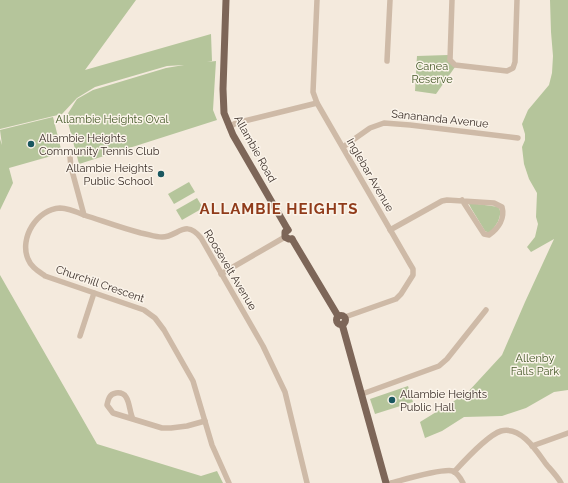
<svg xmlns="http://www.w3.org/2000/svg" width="568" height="483" font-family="Raleway,sans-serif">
<rect width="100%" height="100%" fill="#f4eadd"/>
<!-- green -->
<g fill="#b5c59b">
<path d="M 0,0 L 136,0 L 85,70 L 211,34 L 212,61 L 207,62 L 216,61 L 213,110 L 217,120 L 79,164 L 67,119 L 67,115 L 77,99 L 93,90 L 166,68 L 184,65 L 167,66 L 95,87 L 77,98 L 62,114 L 0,129 Z"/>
<path d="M 550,0 L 568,0 L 568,390 L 554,392 L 526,408 L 502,416 L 464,417 L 442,431 L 425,438 L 420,422 L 467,393 L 502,355 L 525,302 L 554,239 L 531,252 L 527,247 L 535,237 L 538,224 L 536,217 L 537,193 L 529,179 L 524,164 L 522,147 L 525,140 L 525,134 L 522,124 L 528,110 L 549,85 L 552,73 L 553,56 L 551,32 Z"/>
<path d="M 448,55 L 455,67 L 436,94 L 415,91 L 417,56 Z"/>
<path d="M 53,117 L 62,153 L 9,168 L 13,183 L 0,210 L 0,139 L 2,145 L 0,130 Z"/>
<path d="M 189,182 L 195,192 L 174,204 L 168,194 Z"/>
<path d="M 197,198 L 203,208 L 182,220 L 176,210 Z"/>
<path d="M 470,203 L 499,207 C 503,217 496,226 489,233 L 485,231 L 471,208 L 469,204 Z"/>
<path d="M 0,275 L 97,444 L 201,476 L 217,471 L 223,483 L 0,483 Z"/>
<path d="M 408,386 L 413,402 L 375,414 L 370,399 Z"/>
</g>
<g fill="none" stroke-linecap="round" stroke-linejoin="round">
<!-- minor -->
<g stroke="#cebaa7" stroke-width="5.5">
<path d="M 317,0 L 313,92 L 317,103 L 410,264 L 413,269 L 413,275 L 401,294 L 396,299 L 345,317"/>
<path d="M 452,0 L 450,60 L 455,65 L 507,71 L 513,68 L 515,62 L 517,0"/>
<path d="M 387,61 L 390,0"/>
<path d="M 229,127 L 236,123 L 317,103"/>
<path d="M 343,147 L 370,128 L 384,123 L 410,125 L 518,138"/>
<path d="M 70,157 L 71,167 L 84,215 C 103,221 121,228 141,233 C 148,234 155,237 162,237 C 178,237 185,218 201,238 L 263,346 L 285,392 L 307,483"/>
<path d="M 84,215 C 77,212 67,208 60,208 C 37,209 19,238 28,259 C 31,267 38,271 45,276 L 144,310 L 155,318 L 164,330 L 193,381 L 212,445 L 229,483"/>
<path d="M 390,230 L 442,201 L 447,200 L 494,203 L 502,207 C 505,218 499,228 489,235 L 484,234 L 462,200"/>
<path d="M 221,274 L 285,237"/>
<path d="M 80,336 L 94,293"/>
<path d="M 362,394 L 439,366 L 447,359 L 486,310"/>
<path d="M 133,419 C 128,410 131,391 116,393 C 109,394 108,400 107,405 L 113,413 L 162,428 L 171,428 L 187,426 L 205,421"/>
<path d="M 532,446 L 568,433"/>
<path d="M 454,472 C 464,461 488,435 501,431 C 521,426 536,450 546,464 C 551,470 557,476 561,483"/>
<path d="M 391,483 C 403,480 442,468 453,471 C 457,473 461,479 463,483"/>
</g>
<!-- major -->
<g stroke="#7d6658" stroke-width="7">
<path d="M 226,0 L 223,89 L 224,113 L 233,135 L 288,230"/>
<path d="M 288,230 L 285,232 L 285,237 L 289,239 L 292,239"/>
<path d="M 292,239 L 338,316"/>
<circle cx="341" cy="320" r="4.5"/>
<path d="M 342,324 L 386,483"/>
</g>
</g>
<!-- markers -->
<g fill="#1a575f" stroke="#fbf4ea" stroke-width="1.5">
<circle cx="31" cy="144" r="4"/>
<circle cx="161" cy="174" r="4"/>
<circle cx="392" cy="400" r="4"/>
</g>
<g text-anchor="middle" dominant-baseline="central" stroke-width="3" stroke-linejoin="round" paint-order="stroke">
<!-- park labels -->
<g font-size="11" fill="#465a2a" stroke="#fbf4ea">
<text x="432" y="66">Canea<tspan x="432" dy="13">Reserve</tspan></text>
<text x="112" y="119">Allambie Heights Oval</text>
<text x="535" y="358">Allenby<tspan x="535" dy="13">Falls Park</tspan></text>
</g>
<!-- street labels -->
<g font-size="11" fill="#3a2e28" stroke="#fbf4ea">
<text transform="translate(440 119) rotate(6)">Sanananda Avenue</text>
<text transform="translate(255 149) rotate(61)">Allambie Road</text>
<text transform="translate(370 175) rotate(60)">Inglebar Avenue</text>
<text transform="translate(230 270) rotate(59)">Roosevelt Avenue</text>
<text transform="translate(100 284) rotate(19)">Churchill Crescent</text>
</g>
<!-- poi labels -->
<g font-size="11" fill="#3a2e28" stroke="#fbf4ea" text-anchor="start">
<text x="39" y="138">Allambie Heights<tspan x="39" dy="13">Community Tennis Club</tspan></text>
<text x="153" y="168" text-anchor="end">Allambie Heights<tspan x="153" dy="13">Public School</tspan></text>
<text x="400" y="394">Allambie Heights<tspan x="400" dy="13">Public Hall</tspan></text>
</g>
<!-- district labels -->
<g font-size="15" font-weight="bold" letter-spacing="1" fill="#903b1a" stroke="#fbf4ea">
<text x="279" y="209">ALLAMBIE HEIGHTS</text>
</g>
</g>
</svg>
